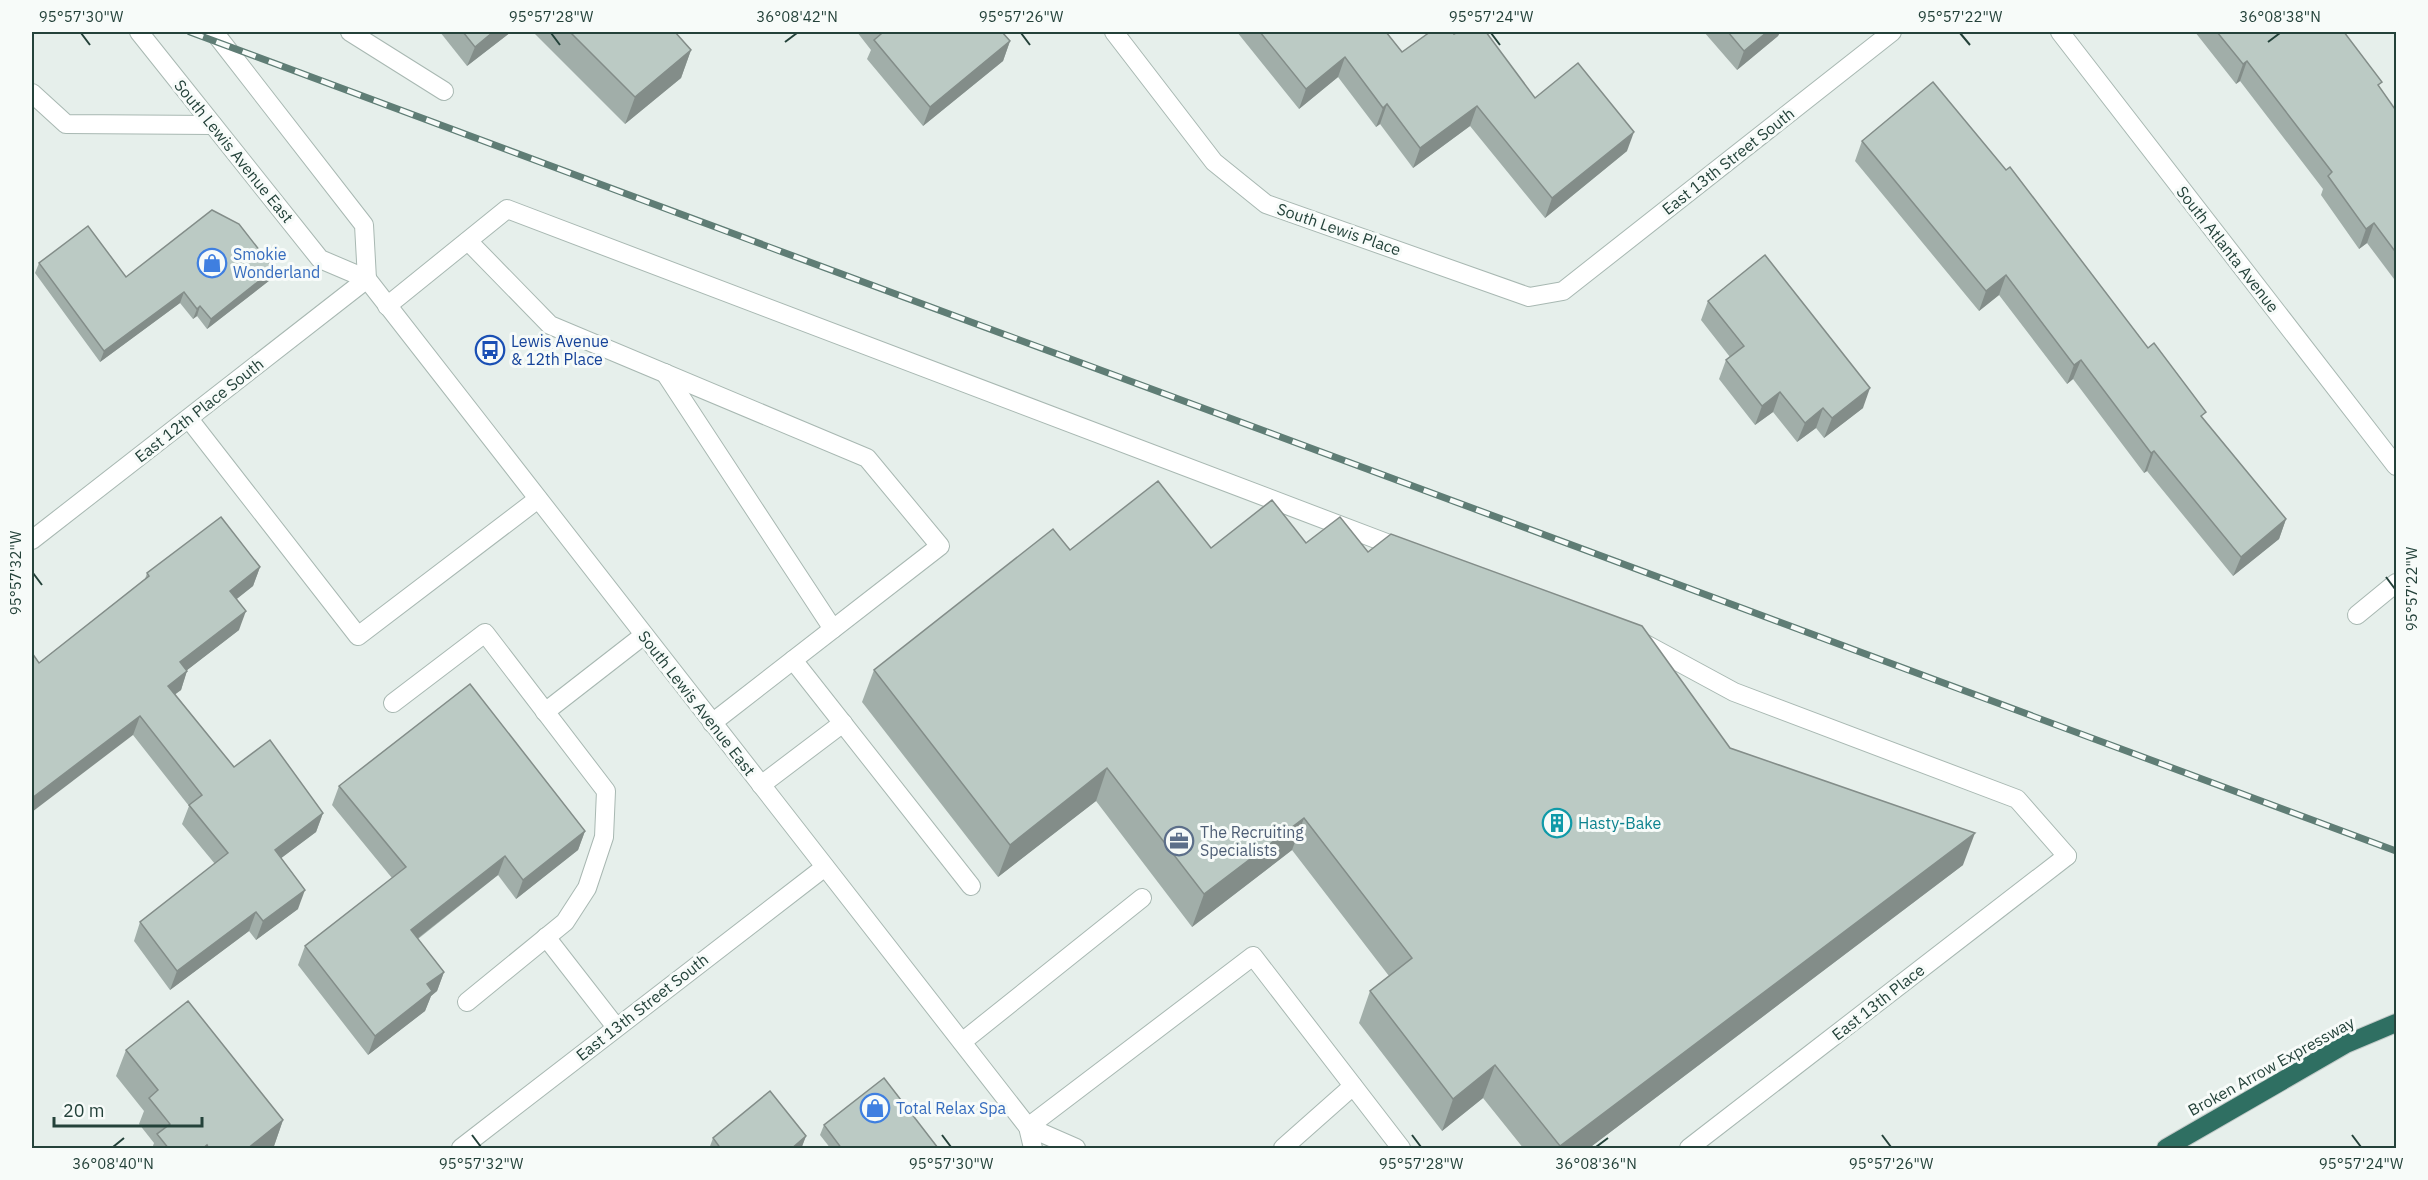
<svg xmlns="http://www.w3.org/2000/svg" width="2428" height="1180" font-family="'IBM Plex Sans',sans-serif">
<rect width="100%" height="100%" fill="#e6efeb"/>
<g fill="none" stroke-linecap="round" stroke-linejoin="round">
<!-- service casing -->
<g stroke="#a8b8b2" stroke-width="20">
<g id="service">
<path d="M 350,32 L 444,91"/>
<path d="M 32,93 L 66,124 L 213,125"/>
<path d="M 468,241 L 550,325 L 867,458 L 940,546 L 712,723"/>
<path d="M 387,306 L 507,209 L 1405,550"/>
<path d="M 665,373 L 833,629"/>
<path d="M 189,419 L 358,636 L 538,499"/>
<path d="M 1638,640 L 1734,692 L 2017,799 L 2067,856"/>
<path d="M 793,660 L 971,886"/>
<path d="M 393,703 L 485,633 L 606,791 L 604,837 L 587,888 L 565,922 L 467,1002"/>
<path d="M 545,712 L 644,635"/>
<path d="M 761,785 L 843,723"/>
<path d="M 546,937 L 616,1027"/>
<path d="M 962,1042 L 1142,898"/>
<path d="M 1028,1127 L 1253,956 L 1401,1148"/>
<path d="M 1283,1148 L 1353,1086"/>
</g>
</g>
<!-- minor casing -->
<g stroke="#a8b8b2" stroke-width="20">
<g id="minor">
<path d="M 1114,32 L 1214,162 L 1266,204 L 1529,297 L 1563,291 L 1892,32"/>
<path d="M 2060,32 L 2396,466"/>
<path d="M 32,540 L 367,279"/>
<path d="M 2357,615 L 2396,583"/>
<path d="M 1689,1148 L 2067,856"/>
</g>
</g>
<!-- tertiary casing -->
<g stroke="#a8b8b2" stroke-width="20">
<g id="tertiary">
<path d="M 139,32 L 320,259 L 367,279 L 1028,1127 L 1033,1148"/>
<path d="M 214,32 L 364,225 L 367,279"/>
<path d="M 1028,1127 L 1076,1148"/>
<path d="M 461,1148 L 825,867"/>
</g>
</g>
<!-- motorway casing -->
<g stroke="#c2cac8" stroke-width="20">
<path id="motorway" d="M 2166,1148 L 2346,1044 L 2396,1023"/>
</g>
<!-- service -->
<use href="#service" stroke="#fff" stroke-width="18"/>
<!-- minor -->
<use href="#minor" stroke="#fff" stroke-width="18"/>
<!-- tertiary -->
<use href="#tertiary" stroke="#fff" stroke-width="18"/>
<!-- motorway -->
<use href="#motorway" stroke="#2f6f62" stroke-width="18"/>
<!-- rail casing -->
<g stroke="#5f7d75" stroke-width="7">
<path id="rail" d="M 190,32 L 2396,851"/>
</g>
<!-- rail -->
<use href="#rail" stroke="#f7fbf9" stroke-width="4.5" stroke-dasharray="14" stroke-linecap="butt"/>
</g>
<!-- wall -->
<g fill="#a1aea9">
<path d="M 440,32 L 511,32 L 467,66 Z"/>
<path d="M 533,32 L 675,32 L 691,50 L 681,78 L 625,124 Z"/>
<path d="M 857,32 L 1002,32 L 1010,41 L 1003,61 L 923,126 L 867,59 L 871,50 Z"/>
<path d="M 1237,32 L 1386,32 L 1402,52 L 1454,34 L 1535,98 L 1627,151 L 1545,218 L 1470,126 L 1413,168 L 1380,124 L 1376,127 L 1338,77 L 1299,109 Z"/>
<path d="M 1704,32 L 1780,32 L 1778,36 L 1737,70 Z"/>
<path d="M 2195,32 L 2344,32 L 2380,88 L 2397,112 L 2397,283 L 2367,243 L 2359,249 L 2321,195 L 2323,189 L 2240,81 L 2236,84 Z"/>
<path d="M 1862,141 L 2148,348 L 2203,419 L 2286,519 L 2279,539 L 2233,576 L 2147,471 L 2144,473 L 2073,379 L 2067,384 L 1999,295 L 1979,311 L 1855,161 Z"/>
<path d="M 39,263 L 126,277 L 270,280 L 207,329 L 197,316 L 193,319 L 180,303 L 100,362 L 35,273 Z"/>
<path d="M 1708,301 L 1863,408 L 1824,438 L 1816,428 L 1797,442 L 1773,412 L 1755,425 L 1719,379 L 1726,360 L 1730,357 L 1701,320 Z"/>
<path d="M 1306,543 L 1368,552 L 1730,748 L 1963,865 L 1588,1149 L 1524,1149 L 1483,1098 L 1442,1131 L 1359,1023 L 1370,991 L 1389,976 L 1292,850 L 1192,927 L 1096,801 L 998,877 L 862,702 L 874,670 L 1070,550 L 1211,548 Z"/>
<path d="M 260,567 L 253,586 L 236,599 L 239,630 L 187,670 L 181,690 L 175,694 L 234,767 L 323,813 L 316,832 L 281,858 L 298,909 L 256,940 L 249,931 L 170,990 L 134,941 L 140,922 L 215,864 L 182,824 L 189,806 L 133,735 L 39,663 L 145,579 L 147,573 Z"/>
<path d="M 339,786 L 585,831 L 578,850 L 516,899 L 498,875 L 418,939 L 444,972 L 437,991 L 431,996 L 425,1011 L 368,1055 L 298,965 L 305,946 L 392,878 L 332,805 Z"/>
<path d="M 126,1050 L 283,1120 L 274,1146 L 270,1149 L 152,1149 L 154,1143 L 139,1124 L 144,1111 L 116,1076 Z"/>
<path d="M 824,1125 L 938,1149 L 831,1149 L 820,1135 Z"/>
<path d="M 806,1136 L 801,1149 L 709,1149 L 713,1138 Z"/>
</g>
<!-- shaded-wall -->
<g fill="#838d89">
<path d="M 493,32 L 511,32 L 467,66 L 475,47 Z"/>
<path d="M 1767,32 L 1780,32 L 1778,36 L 1737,70 L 1744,51 Z"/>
<path d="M 1010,41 L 1003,61 L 923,126 L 930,107 Z"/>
<path d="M 691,50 L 681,78 L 625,124 L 635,97 Z"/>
<path d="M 1345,57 L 1338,77 L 1299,109 L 1306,89 Z"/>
<path d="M 2247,61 L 2240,81 L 2236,84 L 2243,64 Z"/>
<path d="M 1387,104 L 1380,124 L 1376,127 L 1383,108 Z"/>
<path d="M 1477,106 L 1470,126 L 1413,168 L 1420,148 Z"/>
<path d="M 1634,132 L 1627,151 L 1545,218 L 1552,198 Z"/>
<path d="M 2374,223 L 2367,243 L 2359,249 L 2366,229 Z"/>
<path d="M 274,269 L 270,280 L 207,329 L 211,319 Z"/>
<path d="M 2006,275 L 1999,295 L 1979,311 L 1986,291 Z"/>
<path d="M 184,292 L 180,303 L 100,362 L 104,351 Z"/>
<path d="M 200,306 L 197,316 L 193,319 L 197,309 Z"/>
<path d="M 2081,360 L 2073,379 L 2067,384 L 2074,365 Z"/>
<path d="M 1870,388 L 1863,408 L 1824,438 L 1832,418 Z"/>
<path d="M 1780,392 L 1773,412 L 1755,425 L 1762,406 Z"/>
<path d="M 1823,408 L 1816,428 L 1797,442 L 1805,423 Z"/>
<path d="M 2154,451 L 2147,471 L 2144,473 L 2151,453 Z"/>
<path d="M 2286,519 L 2279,539 L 2233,576 L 2241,557 Z"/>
<path d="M 260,567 L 253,586 L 223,610 L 230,591 Z"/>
<path d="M 246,611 L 239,630 L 173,681 L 180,662 Z"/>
<path d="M 187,671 L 181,690 L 161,705 L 168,686 Z"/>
<path d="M 140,716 L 133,735 L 32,812 L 32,798 Z"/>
<path d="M 1107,768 L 1096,801 L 998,877 L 1010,845 Z"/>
<path d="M 323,813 L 316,832 L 268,868 L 275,850 Z"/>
<path d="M 1304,818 L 1292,850 L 1192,927 L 1204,894 Z"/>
<path d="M 585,831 L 578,850 L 516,899 L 523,880 Z"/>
<path d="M 1975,833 L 1963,865 L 1588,1149 L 1559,1149 L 1560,1146 Z"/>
<path d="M 505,856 L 498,875 L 404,949 L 411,930 Z"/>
<path d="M 305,890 L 298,909 L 256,940 L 263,921 Z"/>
<path d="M 256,912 L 249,931 L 170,990 L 177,971 Z"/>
<path d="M 444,972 L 437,991 L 431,996 L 425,1011 L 368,1055 L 375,1036 L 427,984 Z"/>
<path d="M 1495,1065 L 1483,1098 L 1442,1131 L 1453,1099 Z"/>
<path d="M 283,1120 L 274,1146 L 270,1149 L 247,1149 Z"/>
<path d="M 806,1136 L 801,1149 L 791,1149 Z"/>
</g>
<!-- building -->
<g fill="#bbcac4" stroke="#838d89" stroke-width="1.5">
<path d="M 463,32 L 493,32 L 475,47 Z"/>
<path d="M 570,32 L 675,32 L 691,50 L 635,97 Z"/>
<path d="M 879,32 L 1002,32 L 1010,41 L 930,107 L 874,40 L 881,34 Z"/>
<path d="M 1260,32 L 1386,32 L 1402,52 L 1430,32 L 1452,32 L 1454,34 L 1458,32 L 1486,32 L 1535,98 L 1578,63 L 1634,132 L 1552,198 L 1477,106 L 1420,148 L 1387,104 L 1383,108 L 1345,57 L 1306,89 Z"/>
<path d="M 1728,32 L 1767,32 L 1744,51 Z"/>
<path d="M 2217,32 L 2344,32 L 2382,82 L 2378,85 L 2397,112 L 2397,254 L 2374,223 L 2366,229 L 2328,176 L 2332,172 L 2247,61 L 2243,64 Z"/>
<path d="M 1933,82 L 2006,170 L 2010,167 L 2148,348 L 2154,343 L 2206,412 L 2201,416 L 2286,519 L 2241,557 L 2154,451 L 2151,453 L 2081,360 L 2074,365 L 2006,275 L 1986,291 L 1862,141 Z"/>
<path d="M 212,210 L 239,224 L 274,269 L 211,319 L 200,306 L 197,309 L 184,292 L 104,351 L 39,263 L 88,226 L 126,277 Z"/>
<path d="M 1765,255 L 1870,388 L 1832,418 L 1823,408 L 1805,423 L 1780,392 L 1762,406 L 1726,360 L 1744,346 L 1708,301 Z"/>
<path d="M 1158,481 L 1211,548 L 1272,500 L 1306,543 L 1340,517 L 1368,552 L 1391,534 L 1642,626 L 1730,748 L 1975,833 L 1560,1146 L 1495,1065 L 1453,1099 L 1370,991 L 1412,958 L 1304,818 L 1204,894 L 1107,768 L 1010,845 L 874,670 L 1053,529 L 1070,550 Z"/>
<path d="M 221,517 L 260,567 L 230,591 L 246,611 L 180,662 L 187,671 L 168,686 L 234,767 L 270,740 L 323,813 L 275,850 L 305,890 L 263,921 L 256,912 L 177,971 L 140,922 L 228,853 L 189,805 L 202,795 L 140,716 L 32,798 L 32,653 L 39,663 L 149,576 L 147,573 Z"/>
<path d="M 470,684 L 585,831 L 523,880 L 505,856 L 411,930 L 444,972 L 427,984 L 432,991 L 375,1036 L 305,946 L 406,867 L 339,786 Z"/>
<path d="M 188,1001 L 283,1120 L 247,1149 L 209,1149 L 207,1145 L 202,1149 L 169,1149 L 157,1134 L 170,1124 L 149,1098 L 158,1090 L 126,1050 Z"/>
<path d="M 884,1078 L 938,1148 L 938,1149 L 842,1149 L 824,1125 Z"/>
<path d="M 770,1091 L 806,1136 L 791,1149 L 721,1149 L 713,1138 Z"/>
</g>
<!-- ticks -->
<path fill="none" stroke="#24423a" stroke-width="2" d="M 81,33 L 90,45M 551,33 L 560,45M 1021,33 L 1030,45M 1491,33 L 1500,45M 1960,33 L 1970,45M 785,42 L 797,33M 2268,42 L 2280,33M 33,573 L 42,585M 2386,577 L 2395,589M 472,1135 L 481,1147M 942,1135 L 951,1147M 1412,1135 L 1421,1147M 1882,1135 L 1891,1147M 2352,1135 L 2361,1147M 113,1147 L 124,1138M 1596,1147 L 1608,1138"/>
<!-- icons -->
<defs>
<g id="shop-ring" transform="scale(1.5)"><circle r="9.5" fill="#f7fbf9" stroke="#3f7fe0" stroke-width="1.5"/><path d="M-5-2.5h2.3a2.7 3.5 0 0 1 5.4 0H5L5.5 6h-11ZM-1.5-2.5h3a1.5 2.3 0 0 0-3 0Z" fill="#3f7fe0"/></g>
<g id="bus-ring" transform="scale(1.5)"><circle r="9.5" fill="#f7fbf9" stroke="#1a4fb4" stroke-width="1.5"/><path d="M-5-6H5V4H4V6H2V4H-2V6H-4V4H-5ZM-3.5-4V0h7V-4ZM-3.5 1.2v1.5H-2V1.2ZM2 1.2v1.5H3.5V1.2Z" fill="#1a4fb4"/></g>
<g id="building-ring" transform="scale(1.5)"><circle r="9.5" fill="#f7fbf9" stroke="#0f9aa8" stroke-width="1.5"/><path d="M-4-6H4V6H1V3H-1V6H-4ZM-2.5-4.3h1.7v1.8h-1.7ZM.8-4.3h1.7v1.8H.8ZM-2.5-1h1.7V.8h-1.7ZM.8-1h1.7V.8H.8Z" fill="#0f9aa8"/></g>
<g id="office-ring" transform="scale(1.5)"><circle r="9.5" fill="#f7fbf9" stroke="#5c6f8a" stroke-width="1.5"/><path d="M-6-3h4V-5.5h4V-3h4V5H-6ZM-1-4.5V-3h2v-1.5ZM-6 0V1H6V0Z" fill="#5c6f8a"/></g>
</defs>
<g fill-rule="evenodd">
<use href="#shop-ring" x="212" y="263"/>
<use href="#bus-ring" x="490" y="350"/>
<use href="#building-ring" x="1557" y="823"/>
<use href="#office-ring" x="1179" y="841"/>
<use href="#shop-ring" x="875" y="1108"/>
</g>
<g text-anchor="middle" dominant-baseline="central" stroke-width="6" stroke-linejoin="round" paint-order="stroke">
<!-- street labels -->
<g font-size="16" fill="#24423a" stroke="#f7fbf9">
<text transform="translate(234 151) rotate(51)">South Lewis Avenue East</text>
<text transform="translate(1728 161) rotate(-38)">East 13th Street South</text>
<text transform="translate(1339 229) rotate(19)">South Lewis Place</text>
<text transform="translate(2228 249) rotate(52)">South Atlanta Avenue</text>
<text transform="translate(199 410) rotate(-38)">East 12th Place South</text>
<text transform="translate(697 703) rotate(52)">South Lewis Avenue East</text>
<text transform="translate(1878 1002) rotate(-38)">East 13th Place</text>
<text transform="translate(642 1007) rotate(-38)">East 13th Street South</text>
<text transform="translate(2271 1066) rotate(-29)">Broken Arrow Expressway</text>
</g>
<!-- shop labels -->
<g font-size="16" fill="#366cbe" stroke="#f7fbf9" text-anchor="start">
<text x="233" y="254">Smokie<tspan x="233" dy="18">Wonderland</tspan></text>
<text x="896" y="1108">Total Relax Spa</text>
</g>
<!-- transit labels -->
<g font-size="16" fill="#164399" stroke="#f7fbf9" text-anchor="start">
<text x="511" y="341">Lewis Avenue<tspan x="511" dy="18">&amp; 12th Place</tspan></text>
</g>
<!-- culture labels -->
<g font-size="16" fill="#0d838f" stroke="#f7fbf9" text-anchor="start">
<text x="1578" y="823">Hasty-Bake</text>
</g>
<!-- service labels -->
<g font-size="16" fill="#4e5e75" stroke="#f7fbf9" text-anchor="start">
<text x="1200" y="832">The Recruiting<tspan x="1200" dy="18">Specialists</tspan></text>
</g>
</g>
<!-- border -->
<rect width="2428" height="1180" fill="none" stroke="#f7fbf9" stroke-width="66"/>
<!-- scale -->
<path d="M54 1117v9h148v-9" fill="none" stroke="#24423a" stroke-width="3"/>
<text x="63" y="1117" font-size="18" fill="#24423a" stroke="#f7fbf9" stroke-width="4.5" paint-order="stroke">20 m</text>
<rect x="33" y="33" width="2362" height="1114" fill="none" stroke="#24423a" stroke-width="2"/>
<g font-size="15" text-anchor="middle" fill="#24423a">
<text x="81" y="22">95°57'30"W</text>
<text x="551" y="22">95°57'28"W</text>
<text x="797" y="22">36°08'42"N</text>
<text x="1021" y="22">95°57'26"W</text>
<text x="1491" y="22">95°57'24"W</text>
<text x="1960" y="22">95°57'22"W</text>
<text x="2280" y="22">36°08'38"N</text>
<text transform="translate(16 573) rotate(-90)" y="5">95°57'32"W</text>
<text transform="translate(2412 589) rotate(-90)" y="5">95°57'22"W</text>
<text x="113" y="1169">36°08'40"N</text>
<text x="481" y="1169">95°57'32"W</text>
<text x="951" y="1169">95°57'30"W</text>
<text x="1421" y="1169">95°57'28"W</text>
<text x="1596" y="1169">36°08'36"N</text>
<text x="1891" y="1169">95°57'26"W</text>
<text x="2361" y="1169">95°57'24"W</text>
</g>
</svg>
